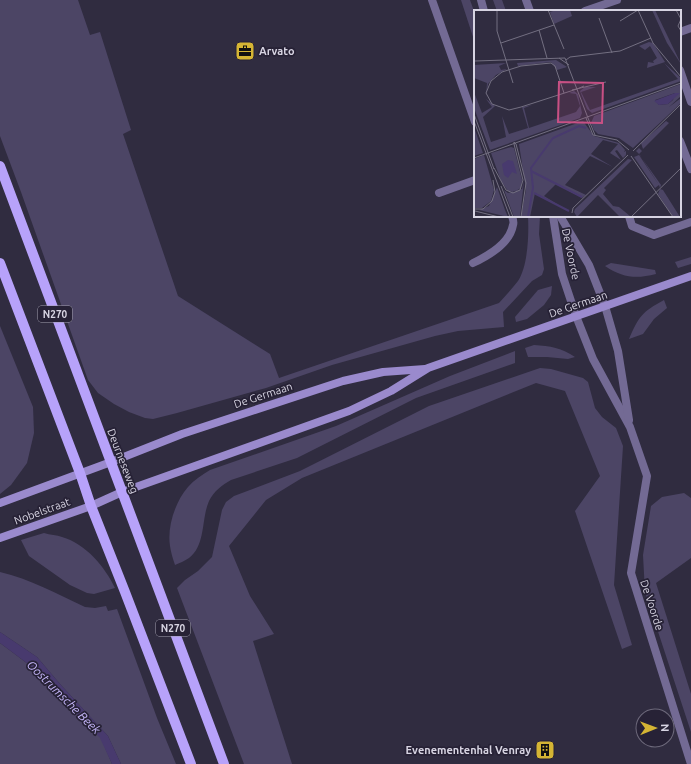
<svg xmlns="http://www.w3.org/2000/svg" width="691" height="764" font-family="Ubuntu,sans-serif">
<rect width="100%" height="100%" fill="#302c40"/>
<!-- green -->
<g fill="#4c4565">
<path d="M 0,0 L 78,0 L 90,35 L 100,32 L 131,130 L 123,134 L 178,296 L 270,354 L 279,378 L 499,303 C 505,296 512,289 518,281 C 528,266 529,234 528,216 L 540,216 L 539,234 L 544,269 L 542,275 L 532,281 L 503,312 L 504,327 L 458,331 L 435,336 L 332,365 L 266,388 L 177,413 L 153,419 L 145,418 L 129,412 L 114,404 L 98,393 L 88,380 L 21,192 L 0,136 Z"/>
<path d="M 461,0 L 470,0 L 475,14 L 475,43 Z"/>
<path d="M 493,0 L 502,0 L 506,11 L 497,11 Z"/>
<path d="M 691,257 L 691,264 L 678,268 L 675,262 Z"/>
<path d="M 611,263 L 655,270 L 656,274 C 636,279 623,278 605,266 Z"/>
<path d="M 552,286 L 551,295 L 544,305 L 527,319 L 516,322 L 515,317 L 538,290 Z"/>
<path d="M 664,300 L 667,308 L 654,319 L 643,334 L 629,339 C 639,316 642,312 664,300 Z"/>
<path d="M 0,326 L 33,407 L 34,433 L 27,463 L 11,485 L 0,494 Z"/>
<path d="M 534,345 C 550,346 562,348 575,357 L 568,359 L 547,357 L 528,357 L 525,348 Z"/>
<path d="M 515,351 L 515,363 L 416,398 L 297,458 L 231,480 C 222,485 214,491 209,501 C 201,519 206,545 189,558 C 185,561 179,563 175,565 C 173,559 171,553 170,546 C 167,527 175,502 188,487 C 194,480 202,475 210,470 L 336,426 L 450,376 Z"/>
<path d="M 540,368 L 551,369 L 583,378 L 588,382 L 595,408 L 602,417 L 616,428 L 623,446 L 614,585 L 632,645 L 622,649 L 575,511 L 600,476 L 565,391 L 536,383 L 302,478 L 266,500 L 229,546 L 250,596 L 274,634 L 253,641 L 292,764 L 244,764 L 177,588 L 185,580 L 198,571 L 212,557 L 222,510 L 226,502 L 234,496 L 300,471 L 429,406 Z"/>
<path d="M 684,493 L 691,498 L 691,558 L 656,583 L 691,694 L 691,732 L 645,592 L 643,555 L 651,506 L 662,497 Z"/>
<path d="M 44,533 C 50,535 57,535 62,537 C 86,544 105,567 115,588 L 94,594 L 87,593 L 70,585 L 29,556 L 21,540 Z"/>
<path d="M 0,572 C 30,579 57,594 85,607 L 95,608 L 106,606 L 108,611 L 117,609 L 157,718 L 176,764 L 121,764 L 108,736 L 60,684 L 37,657 L 0,632 Z"/>
<path d="M 0,643 L 28,664 L 101,738 L 112,764 L 0,764 Z"/>
</g>
<!-- water -->
<path fill="#483a6e" d="M 0,632 L 37,657 L 60,684 L 108,736 L 121,764 L 112,764 L 100,738 L 28,664 L 0,643 Z"/>
<g fill="none" stroke-linecap="round" stroke-linejoin="round">
<!-- lane -->
<g stroke="#736a94" stroke-width="8">
<path d="M 432,0 L 475,122"/>
<path d="M 526,0 L 530,11"/>
<path d="M 585,11 L 617,0"/>
<path d="M 680,70 L 691,102"/>
<path d="M 680,141 L 691,169"/>
<path d="M 439,193 L 475,180"/>
<path d="M 629,216 L 632,226 L 654,235 L 691,222"/>
<path d="M 473,263 C 488,256 510,243 513,225 C 514,223 513,219 512,216"/>
</g>
<!-- street -->
<g stroke="#736a94" stroke-width="8">
<path d="M 481,0 L 484,11"/>
<path d="M 680,32 L 691,28"/>
<path d="M 553,216 L 562,274 L 576,316 L 593,359 L 630,427 L 647,476 L 631,573 L 691,764"/>
<path d="M 560,216 L 589,265 L 605,306 L 618,351 L 629,420"/>
</g>
<!-- secondary -->
<g stroke="#9a8acd" stroke-width="8">
<path d="M 0,503 L 111,462 L 182,434 L 343,381 L 383,372 L 425,369"/>
<path d="M 0,538 L 91,506 L 122,492 L 349,411 L 391,391 L 428,368 L 691,276"/>
</g>
<!-- primary -->
<g stroke="#b7a2fa" stroke-width="10">
<path d="M 0,166 L 224,764"/>
<path d="M 0,263 L 80,473 L 91,506 L 125,592 L 191,764"/>
</g>
</g>
<!-- icons -->
<defs>
<g id="office-square" transform="scale(1)"><rect x="-9" y="-9" width="18" height="18" rx="4" fill="#d5b534" stroke="#272236"/><path d="M-6-3h4V-5.5h4V-3h4V5H-6ZM-1-4.5V-3h2v-1.5ZM-6 0V1H6V0Z" fill="#111"/></g>
<g id="building-square" transform="scale(1)"><rect x="-9" y="-9" width="18" height="18" rx="4" fill="#d5b534" stroke="#272236"/><path d="M-4-6H4V6H1V3H-1V6H-4ZM-2.5-4.3h1.7v1.8h-1.7ZM.8-4.3h1.7v1.8H.8ZM-2.5-1h1.7V.8h-1.7ZM.8-1h1.7V.8H.8Z" fill="#111"/></g>
</defs>
<g fill-rule="evenodd">
<use href="#office-square" x="245" y="51"/>
<use href="#building-square" x="545" y="750"/>
</g>
<g text-anchor="middle" dominant-baseline="central" stroke-width="3.5" stroke-linejoin="round" paint-order="stroke">
<!-- shield labels -->
<g fill="#272236" stroke="#a29fae" stroke-width="1">
<rect x="38" y="306" width="34" height="16" rx="3"/>
<rect x="156" y="620" width="34" height="16" rx="3"/>
</g>
<g font-size="10" font-weight="bold" fill="#d7d4e2">
<text x="55" y="314">N270</text>
<text x="173" y="628">N270</text>
</g>
<!-- poi labels -->
<g font-size="11" font-weight="bold" fill="#d7d4e2" stroke="#272236" text-anchor="start">
<text x="259" y="51">Arvato</text>
<text x="531" y="750" text-anchor="end">Evenementenhal Venray</text>
</g>
<!-- street labels -->
<g font-size="11" fill="#d7d4e2" stroke="#272236">
<text transform="translate(571 254) rotate(78)">De Voorde</text>
<text transform="translate(578 304) rotate(-19)">De Germaan</text>
<text transform="translate(263 395) rotate(-18)">De Germaan</text>
<text transform="translate(123 461) rotate(69)">Deurneseweg</text>
<text transform="translate(42 511) rotate(-20)">Nobelstraat</text>
<text transform="translate(652 605) rotate(72)">De Voorde</text>
</g>
<!-- water labels -->
<g font-size="12" font-style="italic" fill="#c5b6f9" stroke="#272236">
<text transform="translate(64 697) rotate(45)">Oostrumsche Beek</text>
</g>
</g>
<!-- overview -->
<g transform="translate(474 10)">
<rect width="207" height="207" fill="#302c40"/>
<path d="M 82,0 L 96,0 L 98,6 L 80,14 L 76,2 ZM 178,0 L 181,0 L 207,54 L 193,33 ZM 175,32 L 179,33 L 191,52 L 173,58 L 174,52 L 180,53 L 179,51 L 183,48 L 176,36 L 171,40 L 165,36 ZM 82,50 L 93,57 L 83,60 L 77,52 L 44,56 L 43,53 ZM 32,53 L 25,56 L 27,60 L 33,59 L 22,65 L 14,74 L 12,87 L 13,73 L 0,68 L 0,55 ZM 190,53 L 207,68 L 207,71 L 118,103 L 113,99 L 106,81 L 111,77 L 122,77 L 107,82 L 116,100 L 204,69 ZM 207,74 L 207,86 L 195,97 L 207,88 L 207,93 L 159,138 L 145,128 L 124,124 L 120,120 L 117,113 L 120,106 ZM 201,83 L 199,90 L 194,94 L 185,95 L 181,90 ZM 100,81 L 104,84 L 108,103 L 106,108 L 16,140 L 0,98 L 0,82 L 8,103 L 18,97 L 12,89 L 21,96 L 9,107 L 17,132 L 32,127 L 28,106 L 35,124 L 54,118 L 48,97 L 58,95 L 50,98 L 55,118 L 102,102 L 106,96 L 102,84 L 95,83 ZM 109,111 L 120,126 L 145,133 L 151,140 L 150,142 L 152,141 L 152,145 L 149,148 L 143,140 L 141,141 L 147,150 L 136,143 L 144,134 L 129,130 L 117,144 L 139,157 L 116,146 L 91,175 L 112,185 L 108,188 L 82,174 L 70,186 L 96,202 L 61,183 L 56,207 L 47,207 L 52,180 L 45,134 ZM 192,111 L 195,113 L 169,139 L 167,133 ZM 0,117 L 9,143 L 0,146 ZM 37,137 L 40,138 L 48,170 L 47,178 L 40,182 L 34,181 L 27,171 L 17,143 ZM 165,138 L 168,141 L 165,144 L 187,175 L 186,178 L 185,175 L 181,178 L 160,147 L 165,145 L 185,175 L 166,145 L 162,141 ZM 10,145 L 20,180 L 17,191 L 8,198 L 0,198 L 0,149 ZM 154,149 L 158,150 L 130,178 L 132,180 L 129,184 L 139,196 L 145,197 L 156,206 L 146,207 L 124,185 L 103,207 L 100,202 L 101,199 ZM 50,171 L 46,207 L 40,207 L 30,180 L 34,183 L 48,179 ZM 23,177 L 31,200 L 34,207 L 5,200 L 15,196 ZM 186,179 L 189,180 L 206,207 L 199,207 L 184,184 Z" fill="#4c4565" fill-rule="evenodd"/>
<path d="M 201,83 L 206,83 L 194,94 L 185,95 L 180,91 ZM 34,150 L 39,151 L 43,164 L 38,162 L 34,168 L 30,165 L 28,154 Z" fill="#483a6e"/>
<path fill="none" stroke="#483a6e" stroke-width="2" d="M 57,161 L 108,187M 60,183 L 95,201M 54,207 L 59,178 L 57,158 L 79,128 L 105,116 L 112,118"/>
<path fill="none" stroke="#736f81" stroke-width="1" d="M 23,0 L 23,21 L 39,73M 74,0 L 90,39M 164,0 L 179,33 L 207,67M 202,0 L 207,9 L 204,16 L 207,21M 125,8 L 138,43M 146,11 L 164,0M 65,20 L 73,48M 27,33 L 80,15M 85,48 L 95,55M 92,50 L 96,47 L 146,41 L 177,28M 1,51 L 91,48 L 114,108M 98,80 L 132,72M 90,83 L 81,56 L 77,53 L 47,56 L 28,62 L 17,71 L 12,83 L 18,94 L 35,100 L 47,97 L 103,79 L 110,76M 0,104 L 20,159M 112,108 L 119,125 L 143,130 L 155,140M 114,108 L 121,125M 0,111 L 36,207M 159,141 L 207,94M 157,146 L 199,207M 0,148 L 207,73M 20,158 L 32,180 L 39,183 L 46,180 L 49,170 L 40,134 L 40,132 L 42,134 L 52,173 L 47,207M 27,176 L 39,207M 0,199 L 9,199 L 18,191 L 21,182 L 19,170M 1,201 L 25,207M 98,203 L 99,198 L 154,145M 157,207 L 207,158"/>
<path fill="#c85084" fill-opacity="0.15" stroke="#c85084" stroke-width="2" d="M 85,72 L 129,73 L 128,113 L 84,112 Z"/>
<rect width="207" height="207" fill="none" stroke="#d7d4e2" stroke-width="2"/>
</g>
<!-- north arrow -->
<g transform="translate(655 728) rotate(89)"><circle r="19" fill="#272236" stroke="#6d697b"/>
<path d="M0-3L7 15L0 10L-7 15Z" fill="#d5b534"/>
<text y="-6" font-size="11" font-weight="bold" text-anchor="middle" fill="#d7d4e2">N</text>
</g>
</svg>
